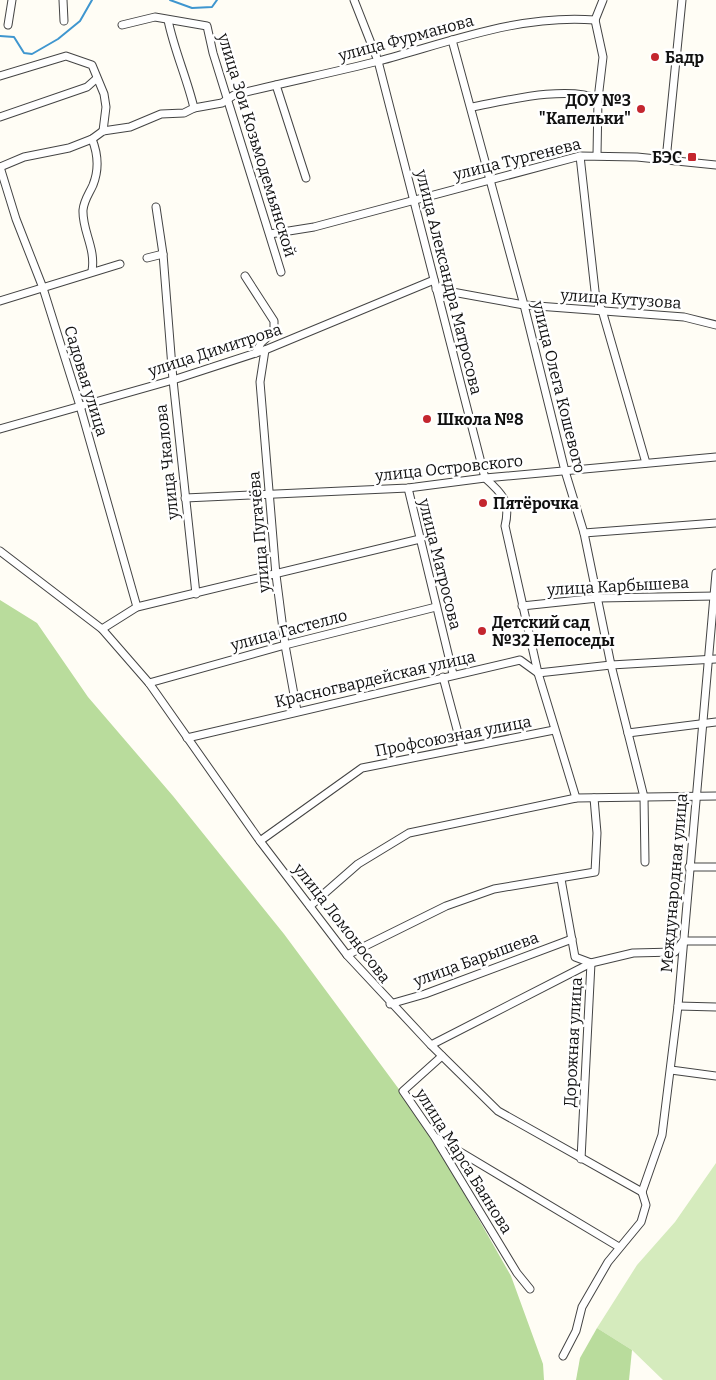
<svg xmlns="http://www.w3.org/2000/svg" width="716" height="1380" font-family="Bitter,serif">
<rect width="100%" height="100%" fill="#fffdf5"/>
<!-- green -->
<path fill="#d5ebbd" d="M 716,1163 L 716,1380 L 663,1380 L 632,1350 L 597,1328 L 637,1265 L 675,1222 Z"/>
<!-- forest -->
<g fill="#b9dc9c">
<path d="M 0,600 L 37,623 L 88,697 L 173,796 L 284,934 L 424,1123 L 511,1276 L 543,1364 L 544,1380 L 0,1380 Z"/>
<path d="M 597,1328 L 632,1350 L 629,1380 L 576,1380 L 580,1358 Z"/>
</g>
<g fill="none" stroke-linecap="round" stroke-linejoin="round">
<!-- stream -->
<g stroke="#3f96cf" stroke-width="2">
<path d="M 170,0 L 192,8 L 212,7 L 217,0"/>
<path d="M 0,36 L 14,37 L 24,53 L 32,54 L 58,39 L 80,21 L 92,0"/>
</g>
<!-- minor casing -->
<g stroke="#444" stroke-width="9">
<g id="minor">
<path d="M 63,0 L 64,21"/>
<path d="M 354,0 L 378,61 L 485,478 C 502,493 511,502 505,526 L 538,673 L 576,798"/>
<path d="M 168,20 C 174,50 187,78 194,108"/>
<path d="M 595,20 L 603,57 L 598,99 L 597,155"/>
<path d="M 595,20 L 603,0"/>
<path d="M 8,25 L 12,0"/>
<path d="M 122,25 L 155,17 L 207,26 L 213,53 L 281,272"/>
<path d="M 452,40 L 524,305 L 565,471 L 584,533 L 611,665 L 644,797 L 645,862"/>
<path d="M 0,76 L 66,56 L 92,65 L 104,94 L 106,107 L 103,131"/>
<path d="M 276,85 L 306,178"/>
<path d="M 472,107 C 505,101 567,85 598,99"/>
<path d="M 0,117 L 87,87 L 96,79"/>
<path d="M 580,156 L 596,300 L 602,310 L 646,463"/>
<path d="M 666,160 L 682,0"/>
<path d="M 0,167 L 24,157 L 69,148 L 92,139 L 103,131 L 130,127 L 161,114 L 184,113 L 194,108 L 222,103 L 234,95 C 282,83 331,73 379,61 C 450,42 520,14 595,20"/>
<path d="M 0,167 L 16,219 L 43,288 L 80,406 L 137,607"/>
<path d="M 156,207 L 163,254 L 173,380 L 196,594"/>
<path d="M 270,234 L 314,227 L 580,156 L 637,157 L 716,165"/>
<path d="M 147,258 L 163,254"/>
<path d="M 92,271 C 96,248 82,231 83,210 C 84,200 89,194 93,185 C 99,170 98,154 92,139"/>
<path d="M 245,276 L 274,321 L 274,331 L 261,343 L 256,353"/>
<path d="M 436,289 L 524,305 L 684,317 L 716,325"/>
<path d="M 0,301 L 120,264"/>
<path d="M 265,350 L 260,382 L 276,575 L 285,645 L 297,711"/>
<path d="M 0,429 L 173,380 L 265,350 L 434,280"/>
<path d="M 408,488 L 453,674"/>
<path d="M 185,498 L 408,488 L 485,478 L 716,457"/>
<path d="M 584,533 L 716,523"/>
<path d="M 0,551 L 102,629 L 149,683 L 260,841 L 347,955 L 431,1045 L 498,1111 L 642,1192"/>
<path d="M 522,606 L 598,598 L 716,596"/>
<path d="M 102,629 L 137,607 L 420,539"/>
<path d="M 443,677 L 462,748"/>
<path d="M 149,683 L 285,645 L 436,607"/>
<path d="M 628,733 L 716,722"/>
<path d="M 187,738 L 520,660 L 538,673 L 611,665 L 716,659"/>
<path d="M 260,841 L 362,768 L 554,730"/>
<path d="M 689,867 L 716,867"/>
<path d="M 561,879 L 575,957 L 591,963 L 581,1159"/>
<path d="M 310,906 L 358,864 L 409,833 L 576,798 L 716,796"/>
<path d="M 347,955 L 446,906 L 494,889 L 595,872 L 597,833 L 594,798"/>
<path d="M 390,1004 L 425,994 L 572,939"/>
<path d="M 678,1006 L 716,1007"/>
<path d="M 431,1045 L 591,963 L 633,953 L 675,952 L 683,941 L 716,941"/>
<path d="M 442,1056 L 403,1091 L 434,1136 L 517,1273 L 530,1289"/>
<path d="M 671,1070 L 716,1076"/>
<path d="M 437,1138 L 619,1247"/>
<path d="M 642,1192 L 662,1135 L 678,1006 L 716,573"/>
<path d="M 563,1356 L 576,1331 L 582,1307 L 608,1262 L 641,1222 L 646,1205 L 642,1192"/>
</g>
</g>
<!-- minor -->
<use href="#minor" stroke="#fff" stroke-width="7"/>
</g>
<!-- markers -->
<g fill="#c4262e" stroke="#fff" stroke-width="2">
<circle cx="655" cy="57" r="5"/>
<circle cx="641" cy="109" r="5"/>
<rect x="687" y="152" width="10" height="10" rx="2.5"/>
<circle cx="427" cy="419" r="5"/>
<circle cx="483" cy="503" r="5"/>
<circle cx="482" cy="631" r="5"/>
</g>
<g text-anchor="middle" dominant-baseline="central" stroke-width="5" stroke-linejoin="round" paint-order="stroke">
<!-- street labels -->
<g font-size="16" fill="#111" stroke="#fff">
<text transform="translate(406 38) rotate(-15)">улица Фурманова</text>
<text transform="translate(257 145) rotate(73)">улица Зои Козьмодемьянской</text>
<text transform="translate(517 159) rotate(-14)">улица Тургенева</text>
<text transform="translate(449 282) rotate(76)">улица Александра Матросова</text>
<text transform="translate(621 299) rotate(4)">улица Кутузова</text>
<text transform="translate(215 350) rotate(-18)">улица Димитрова</text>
<text transform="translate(86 381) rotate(73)">Садовая улица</text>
<text transform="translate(559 387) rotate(76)">улица Олега Кошевого</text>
<text transform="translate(167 462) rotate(-96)">улица Чкалова</text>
<text transform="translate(449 468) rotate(-6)">улица Островского</text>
<text transform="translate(259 532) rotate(-95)">улица Пугачёва</text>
<text transform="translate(440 564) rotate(76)">улица Матросова</text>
<text transform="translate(618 586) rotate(-3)">улица Карбышева</text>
<text transform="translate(289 630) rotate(-15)">улица Гастелло</text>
<text transform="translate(375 679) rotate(-13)">Красногвардейская улица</text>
<text transform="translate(453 736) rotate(-11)">Профсоюзная улица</text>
<text transform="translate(674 883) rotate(-85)">Международная улица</text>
<text transform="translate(342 923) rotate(52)">улица Ломоносова</text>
<text transform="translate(476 959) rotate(-20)">улица Барышева</text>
<text transform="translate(573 1042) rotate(-87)">Дорожная улица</text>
<text transform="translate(464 1161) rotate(58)">улица Марса Баянова</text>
</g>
<!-- poi labels -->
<g font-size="16" font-weight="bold" fill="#111" stroke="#fff" text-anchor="start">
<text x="665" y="57">Бадр</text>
<text x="631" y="100" text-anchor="end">ДОУ №3<tspan x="631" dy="18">"Капельки"</tspan></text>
<text x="682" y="157" text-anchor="end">БЭС</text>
<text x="437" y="419">Школа №8</text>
<text x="493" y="503">Пятёрочка</text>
<text x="492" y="622">Детский сад<tspan x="492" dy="18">№32 Непоседы</tspan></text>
</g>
</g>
</svg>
